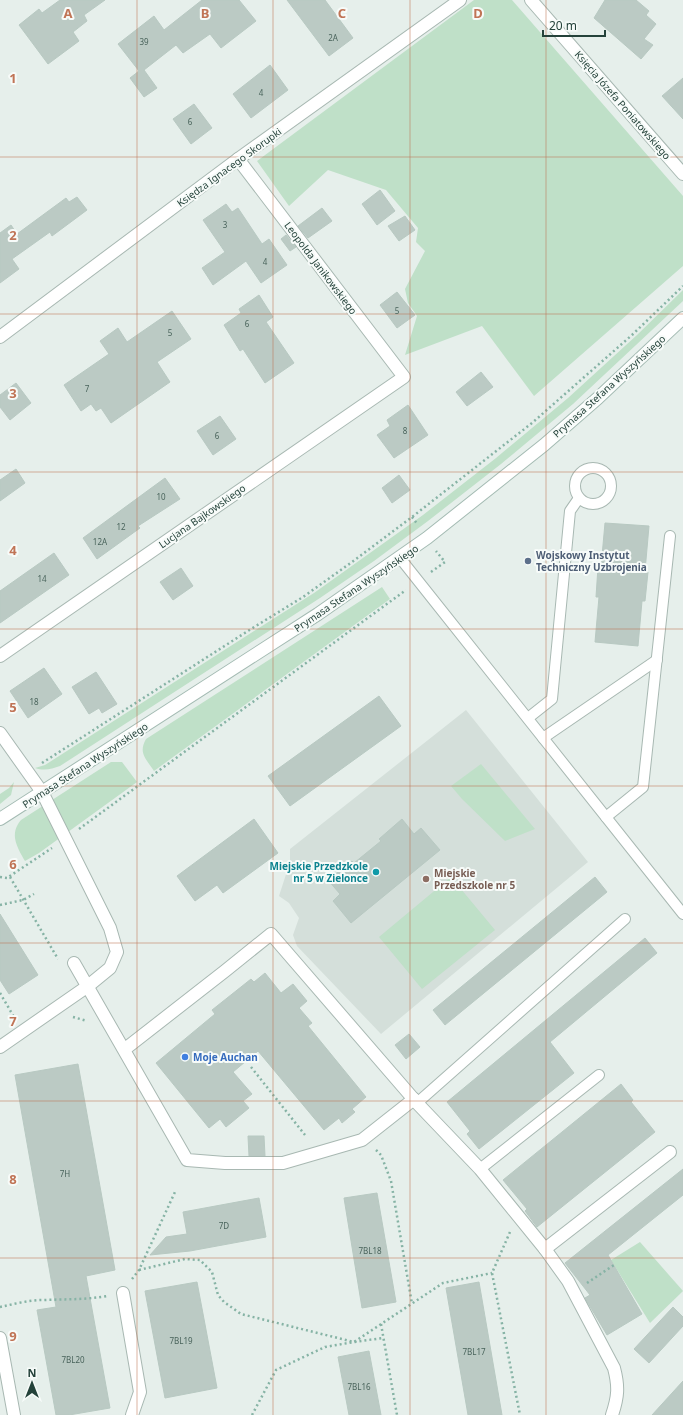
<svg xmlns="http://www.w3.org/2000/svg" width="683" height="1415" font-family="'Noto Sans',sans-serif">
<rect width="100%" height="100%" fill="#e6efeb"/>
<!-- built -->
<path fill="#d4dfda" d="M 466,710 L 588,862 L 381,1034 L 297,946 L 293,935 L 299,918 L 289,903 L 279,896 L 290,862 L 290,849 Z"/>
<!-- green -->
<g fill="#bfe0c8">
<path d="M 474,0 L 512,0 L 683,196 L 683,266 L 534,396 L 482,326 L 405,355 L 417,316 L 408,303 L 405,289 L 425,251 L 416,242 L 418,228 L 386,190 L 328,170 L 289,206 L 257,161 Z"/>
<path d="M 683,290 L 683,301 L 573,404 L 501,464 L 428,521 L 374,561 L 320,598 L 60,766 C 52,769 44,771 35,768 L 45,765 L 262,626 L 314,593 L 423,515 L 496,458 L 568,398 L 637,335 Z"/>
<path d="M 382,587 L 390,599 L 154,771 C 146,759 138,753 146,739 Z"/>
<path d="M 111,762 L 122,762 L 137,782 L 39,853 L 25,861 C 17,847 9,834 21,820 Z"/>
<path d="M 481,764 L 535,829 L 505,841 L 462,799 L 451,786 Z"/>
<path d="M 14,782 L 11,795 L 0,804 L 0,794 L 9,788 Z"/>
<path d="M 451,877 L 495,930 L 422,989 L 379,937 Z"/>
<path d="M 640,1242 L 683,1291 L 650,1323 L 611,1260 Z"/>
</g>
<!-- building -->
<g fill="#bbcac4" stroke="#b8c9c2">
<path d="M 60,0 L 105,0 L 84,15 L 87,21 L 73,32 L 79,41 L 48,64 L 19,25 L 39,9 L 42,13 Z"/>
<path d="M 202,0 L 239,0 L 256,21 L 221,48 L 210,34 L 183,53 L 176,45 L 144,70 L 157,88 L 144,97 L 130,78 L 139,71 L 118,44 L 154,16 L 164,30 Z"/>
<path d="M 287,0 L 325,0 L 353,38 L 329,56 Z"/>
<path d="M 605,0 L 636,0 L 649,11 L 646,15 L 656,24 L 644,39 L 653,45 L 641,59 L 594,18 Z"/>
<path d="M 270,65 L 288,90 L 251,118 L 233,94 Z"/>
<path d="M 683,78 L 683,119 L 662,96 Z"/>
<path d="M 194,104 L 212,128 L 191,144 L 173,119 Z"/>
<path d="M 380,190 L 395,211 L 377,225 L 362,204 Z"/>
<path d="M 77,197 L 87,210 L 52,236 L 50,232 L 12,259 L 19,269 L 0,283 L 0,233 L 11,225 L 17,234 L 66,198 L 69,202 Z"/>
<path d="M 226,204 L 232,212 L 238,208 L 262,244 L 269,239 L 287,265 L 261,283 L 246,261 L 213,285 L 202,268 L 225,252 L 203,220 Z"/>
<path d="M 322,208 L 332,221 L 308,238 L 298,226 Z"/>
<path d="M 405,216 L 415,230 L 399,241 L 388,226 Z"/>
<path d="M 286,235 L 296,247 L 290,251 L 281,239 Z"/>
<path d="M 397,292 L 415,315 L 397,328 L 380,305 Z"/>
<path d="M 259,295 L 273,317 L 266,322 L 294,363 L 265,383 L 243,349 L 240,351 L 224,325 L 241,313 L 239,309 Z"/>
<path d="M 172,311 L 191,339 L 157,362 L 170,382 L 111,423 L 101,408 L 96,411 L 91,404 L 81,411 L 64,385 L 109,354 L 100,341 L 118,328 L 127,342 Z"/>
<path d="M 481,372 L 493,387 L 467,406 L 456,392 Z"/>
<path d="M 16,383 L 31,403 L 10,420 L 0,407 L 0,395 Z"/>
<path d="M 408,405 L 428,435 L 394,458 L 377,435 L 390,426 L 387,420 Z"/>
<path d="M 220,416 L 236,439 L 213,455 L 197,431 Z"/>
<path d="M 16,469 L 25,483 L 0,501 L 0,480 Z"/>
<path d="M 399,475 L 410,490 L 392,503 L 382,488 Z"/>
<path d="M 165,478 L 180,499 L 138,526 L 140,528 L 97,559 L 83,538 Z"/>
<path d="M 605,523 L 649,526 L 645,571 L 648,572 L 645,601 L 642,601 L 638,646 L 595,642 L 599,597 L 596,597 L 598,567 L 601,567 Z"/>
<path d="M 54,553 L 69,575 L 0,623 L 0,591 Z"/>
<path d="M 181,568 L 193,586 L 173,600 L 160,582 Z"/>
<path d="M 44,668 L 62,694 L 28,718 L 10,691 Z"/>
<path d="M 96,672 L 117,704 L 102,713 L 99,708 L 89,714 L 72,687 Z"/>
<path d="M 379,696 L 401,726 L 290,806 L 268,776 Z"/>
<path d="M 254,819 L 278,853 L 223,893 L 217,885 L 195,901 L 177,876 Z"/>
<path d="M 402,819 L 414,834 L 421,828 L 440,850 L 351,923 L 333,901 L 340,894 L 328,880 L 352,861 L 354,863 L 381,841 L 379,839 Z"/>
<path d="M 595,877 L 607,892 L 445,1025 L 433,1010 Z"/>
<path d="M 0,914 L 38,975 L 9,994 L 0,980 Z"/>
<path d="M 645,938 L 657,953 L 550,1042 L 574,1073 L 479,1149 L 467,1134 L 470,1131 L 447,1102 Z"/>
<path d="M 265,973 L 281,993 L 293,984 L 307,1001 L 299,1008 L 312,1023 L 308,1026 L 366,1097 L 352,1109 L 355,1112 L 342,1123 L 339,1118 L 324,1130 L 258,1051 L 233,1072 L 252,1094 L 243,1101 L 249,1108 L 226,1127 L 220,1119 L 209,1128 L 156,1063 L 215,1014 L 212,1010 L 251,979 L 254,982 Z"/>
<path d="M 409,1034 L 420,1047 L 406,1059 L 395,1045 Z"/>
<path d="M 78,1064 L 115,1270 L 86,1276 L 110,1408 L 69,1415 L 56,1415 L 37,1310 L 56,1307 L 15,1075 Z"/>
<path d="M 621,1084 L 633,1100 L 631,1102 L 655,1132 L 537,1227 L 525,1211 L 527,1209 L 503,1180 Z"/>
<path d="M 248,1136 L 264,1136 L 265,1156 L 249,1156 Z"/>
<path d="M 683,1169 L 683,1195 L 608,1255 L 642,1314 L 607,1335 L 585,1298 L 590,1295 L 565,1263 Z"/>
<path d="M 377,1193 L 396,1302 L 362,1308 L 344,1198 Z"/>
<path d="M 259,1198 L 266,1237 L 190,1251 L 150,1255 L 166,1237 L 187,1234 L 183,1212 Z"/>
<path d="M 197,1282 L 217,1388 L 165,1398 L 145,1291 Z"/>
<path d="M 479,1282 L 502,1415 L 468,1415 L 446,1288 Z"/>
<path d="M 673,1307 L 683,1317 L 683,1326 L 649,1363 L 634,1349 Z"/>
<path d="M 369,1351 L 381,1415 L 349,1415 L 338,1357 Z"/>
<path d="M 683,1381 L 683,1415 L 652,1415 Z"/>
</g>
<g fill="none" stroke-linecap="round" stroke-linejoin="round">
<!-- lane casing -->
<g stroke="#a8b8b2" stroke-width="12">
<g id="lane">
<circle cx="593" cy="486" r="18"/>
<path d="M 400,558 L 683,914"/>
<path d="M 528,718 L 552,699 L 570,511 L 579,498"/>
<path d="M 543,738 L 657,660"/>
<path d="M 606,817 L 643,787 L 670,536"/>
<path d="M 417,1103 L 625,919"/>
<path d="M 480,1169 L 599,1075"/>
</g>
</g>
<!-- street casing -->
<g stroke="#a8b8b2" stroke-width="14">
<g id="street">
<path d="M 531,0 L 683,174"/>
<path d="M 0,337 L 238,159 L 460,0"/>
<path d="M 0,656 L 404,377 L 238,159"/>
<path d="M 0,733 L 42,792 L 110,928 L 117,952 L 110,968 L 88,986 L 0,1047"/>
<path d="M 74,963 L 187,1160 L 225,1163 L 283,1163 L 362,1140 L 414,1099"/>
<path d="M 125,1049 L 225,971 L 271,934 L 417,1103 L 480,1169 L 545,1249 L 568,1281 L 614,1368 C 619,1387 618,1397 612,1415"/>
<path d="M 545,1249 L 670,1152"/>
<path d="M 123,1293 L 140,1392 L 132,1415"/>
<path d="M 0,1338 L 14,1415"/>
</g>
</g>
<!-- secondary casing -->
<g stroke="#a4bbb3" stroke-width="14">
<path id="secondary" d="M 0,819 L 318,614 L 427,538 L 544,445 L 598,398 L 683,318"/>
</g>
<!-- path -->
<g stroke="#86b3a5" stroke-width="2.5" stroke-dasharray="2 3" stroke-linecap="butt">
<path d="M 412,517 L 418,525"/>
<path d="M 431,572 L 445,562 L 436,551"/>
<path d="M 42,763 L 251,629 L 303,597 L 352,562 L 412,517 L 532,423 L 632,335 L 683,286"/>
<path d="M 79,829 L 406,590"/>
<path d="M 0,877 L 7,878 L 52,848"/>
<path d="M 10,877 L 58,959"/>
<path d="M 0,905 L 23,900 L 34,894"/>
<path d="M 0,993 L 14,1017"/>
<path d="M 73,1017 L 87,1021"/>
<path d="M 251,1067 L 305,1135"/>
<path d="M 376,1150 L 381,1155 L 391,1181 L 412,1304"/>
<path d="M 510,1232 L 492,1273 L 520,1415"/>
<path d="M 139,1270 L 185,1259 L 200,1260 L 212,1272 L 218,1295 L 224,1302 L 241,1314 L 354,1342 L 383,1338"/>
<path d="M 132,1279 L 139,1270 L 175,1192"/>
<path d="M 587,1283 L 614,1265"/>
<path d="M 0,1307 C 14,1304 29,1300 44,1300 C 65,1299 85,1300 107,1296"/>
<path d="M 381,1324 L 397,1415"/>
<path d="M 252,1415 L 276,1370 L 325,1347 L 354,1342 L 443,1283 L 492,1273"/>
</g>
<!-- lane -->
<use href="#lane" stroke="#fff" stroke-width="10"/>
<!-- street -->
<use href="#street" stroke="#fff" stroke-width="12"/>
<!-- secondary -->
<use href="#secondary" stroke="#fff" stroke-width="12"/>
</g>
<!-- grid -->
<path fill="none" stroke="#c07456" stroke-width="1" stroke-opacity="0.55" d="M 137,0 L 137,1415M 273,0 L 273,1415M 410,0 L 410,1415M 546,0 L 546,1415M 0,157 L 683,157M 0,314 L 683,314M 0,472 L 683,472M 0,629 L 683,629M 0,786 L 683,786M 0,943 L 683,943M 0,1101 L 683,1101M 0,1258 L 683,1258"/>
<!-- markers -->
<circle fill="#5c6f8a" stroke="#f7fbf9" stroke-width="1.5" cx="528" cy="561" r="4"/>
<circle fill="#0f9aa8" stroke="#f7fbf9" stroke-width="1.5" cx="376" cy="872" r="4"/>
<circle fill="#8d6e63" stroke="#f7fbf9" stroke-width="1.5" cx="426" cy="879" r="4"/>
<circle fill="#3f7fe0" stroke="#f7fbf9" stroke-width="1.5" cx="185" cy="1057" r="4"/>
<g text-anchor="middle" dominant-baseline="central" stroke-width="4" stroke-linejoin="round" paint-order="stroke">
<!-- number labels -->
<g font-size="8" fill="#4a645c">
<text x="333" y="37">2A</text>
<text x="144" y="41">39</text>
<text x="261" y="92">4</text>
<text x="190" y="121">6</text>
<text x="225" y="224">3</text>
<text x="265" y="261">4</text>
<text x="397" y="310">5</text>
<text x="247" y="323">6</text>
<text x="170" y="332">5</text>
<text x="87" y="388">7</text>
<text x="405" y="430">8</text>
<text x="217" y="435">6</text>
<text x="161" y="496">10</text>
<text x="121" y="526">12</text>
<text x="100" y="541">12A</text>
<text x="42" y="578">14</text>
<text x="34" y="701">18</text>
<text x="65" y="1173">7H</text>
<text x="224" y="1225">7D</text>
<text x="370" y="1250">7BL18</text>
<text x="181" y="1340">7BL19</text>
<text x="474" y="1351">7BL17</text>
<text x="73" y="1359">7BL20</text>
<text x="359" y="1386">7BL16</text>
</g>
<!-- street labels -->
<g font-size="10" fill="#24423a" stroke="#f7fbf9">
<text transform="translate(623 105) rotate(49)">Księcia Józefa Poniatowskiego</text>
<text transform="translate(229 167) rotate(-36)">Księdza Ignacego Skorupki</text>
<text transform="translate(321 268) rotate(53)">Leopolda Janikowskiego</text>
<text transform="translate(609 386) rotate(-42)">Prymasa Stefana Wyszyńskiego</text>
<text transform="translate(202 516) rotate(-35)">Lucjana Bajkowskiego</text>
<text transform="translate(356 588) rotate(-34)">Prymasa Stefana Wyszyńskiego</text>
<text transform="translate(85 765) rotate(-33)">Prymasa Stefana Wyszyńskiego</text>
</g>
<!-- service labels -->
<g font-size="10" font-weight="bold" fill="#4e5e75" stroke="#f7fbf9" text-anchor="start">
<text x="536" y="555">Wojskowy Instytut<tspan x="536" dy="12">Techniczny Uzbrojenia</tspan></text>
</g>
<!-- culture labels -->
<g font-size="10" font-weight="bold" fill="#0d838f" stroke="#f7fbf9" text-anchor="end">
<text x="368" y="866">Miejskie Przedzkole<tspan x="368" dy="12">nr 5 w Zielonce</tspan></text>
</g>
<!-- education labels -->
<g font-size="10" font-weight="bold" fill="#785e54" stroke="#f7fbf9" text-anchor="start">
<text x="434" y="873">Miejskie<tspan x="434" dy="12">Przedszkole nr 5</tspan></text>
</g>
<!-- shop labels -->
<g font-size="10" font-weight="bold" fill="#366cbe" stroke="#f7fbf9" text-anchor="start">
<text x="193" y="1057">Moje Auchan</text>
</g>
</g>
<g font-size="13" text-anchor="middle" font-weight="bold" fill="#c07456" stroke="#f7fbf9" stroke-width="4" stroke-linejoin="round" paint-order="stroke">
<text x="68" y="18">A</text>
<text x="205" y="18">B</text>
<text x="342" y="18">C</text>
<text x="478" y="18">D</text>
<text x="13" y="83">1</text>
<text x="13" y="240">2</text>
<text x="13" y="398">3</text>
<text x="13" y="555">4</text>
<text x="13" y="712">5</text>
<text x="13" y="869">6</text>
<text x="13" y="1026">7</text>
<text x="13" y="1184">8</text>
<text x="13" y="1341">9</text>
</g>
<!-- north arrow -->
<g transform="translate(32 1383)" stroke="#f7fbf9" stroke-width="3" paint-order="stroke">
<path d="M0-3L7 15L0 10L-7 15Z" fill="#24423a"/>
<text y="-6" font-size="11" font-weight="bold" text-anchor="middle" fill="#24423a">N</text>
</g>
<!-- scale -->
<path d="M543 30v6h62v-6" fill="none" stroke="#24423a" stroke-width="2"/>
<text x="549" y="30" font-size="12" fill="#24423a" stroke="#f7fbf9" stroke-width="3" paint-order="stroke">20 m</text>
</svg>
